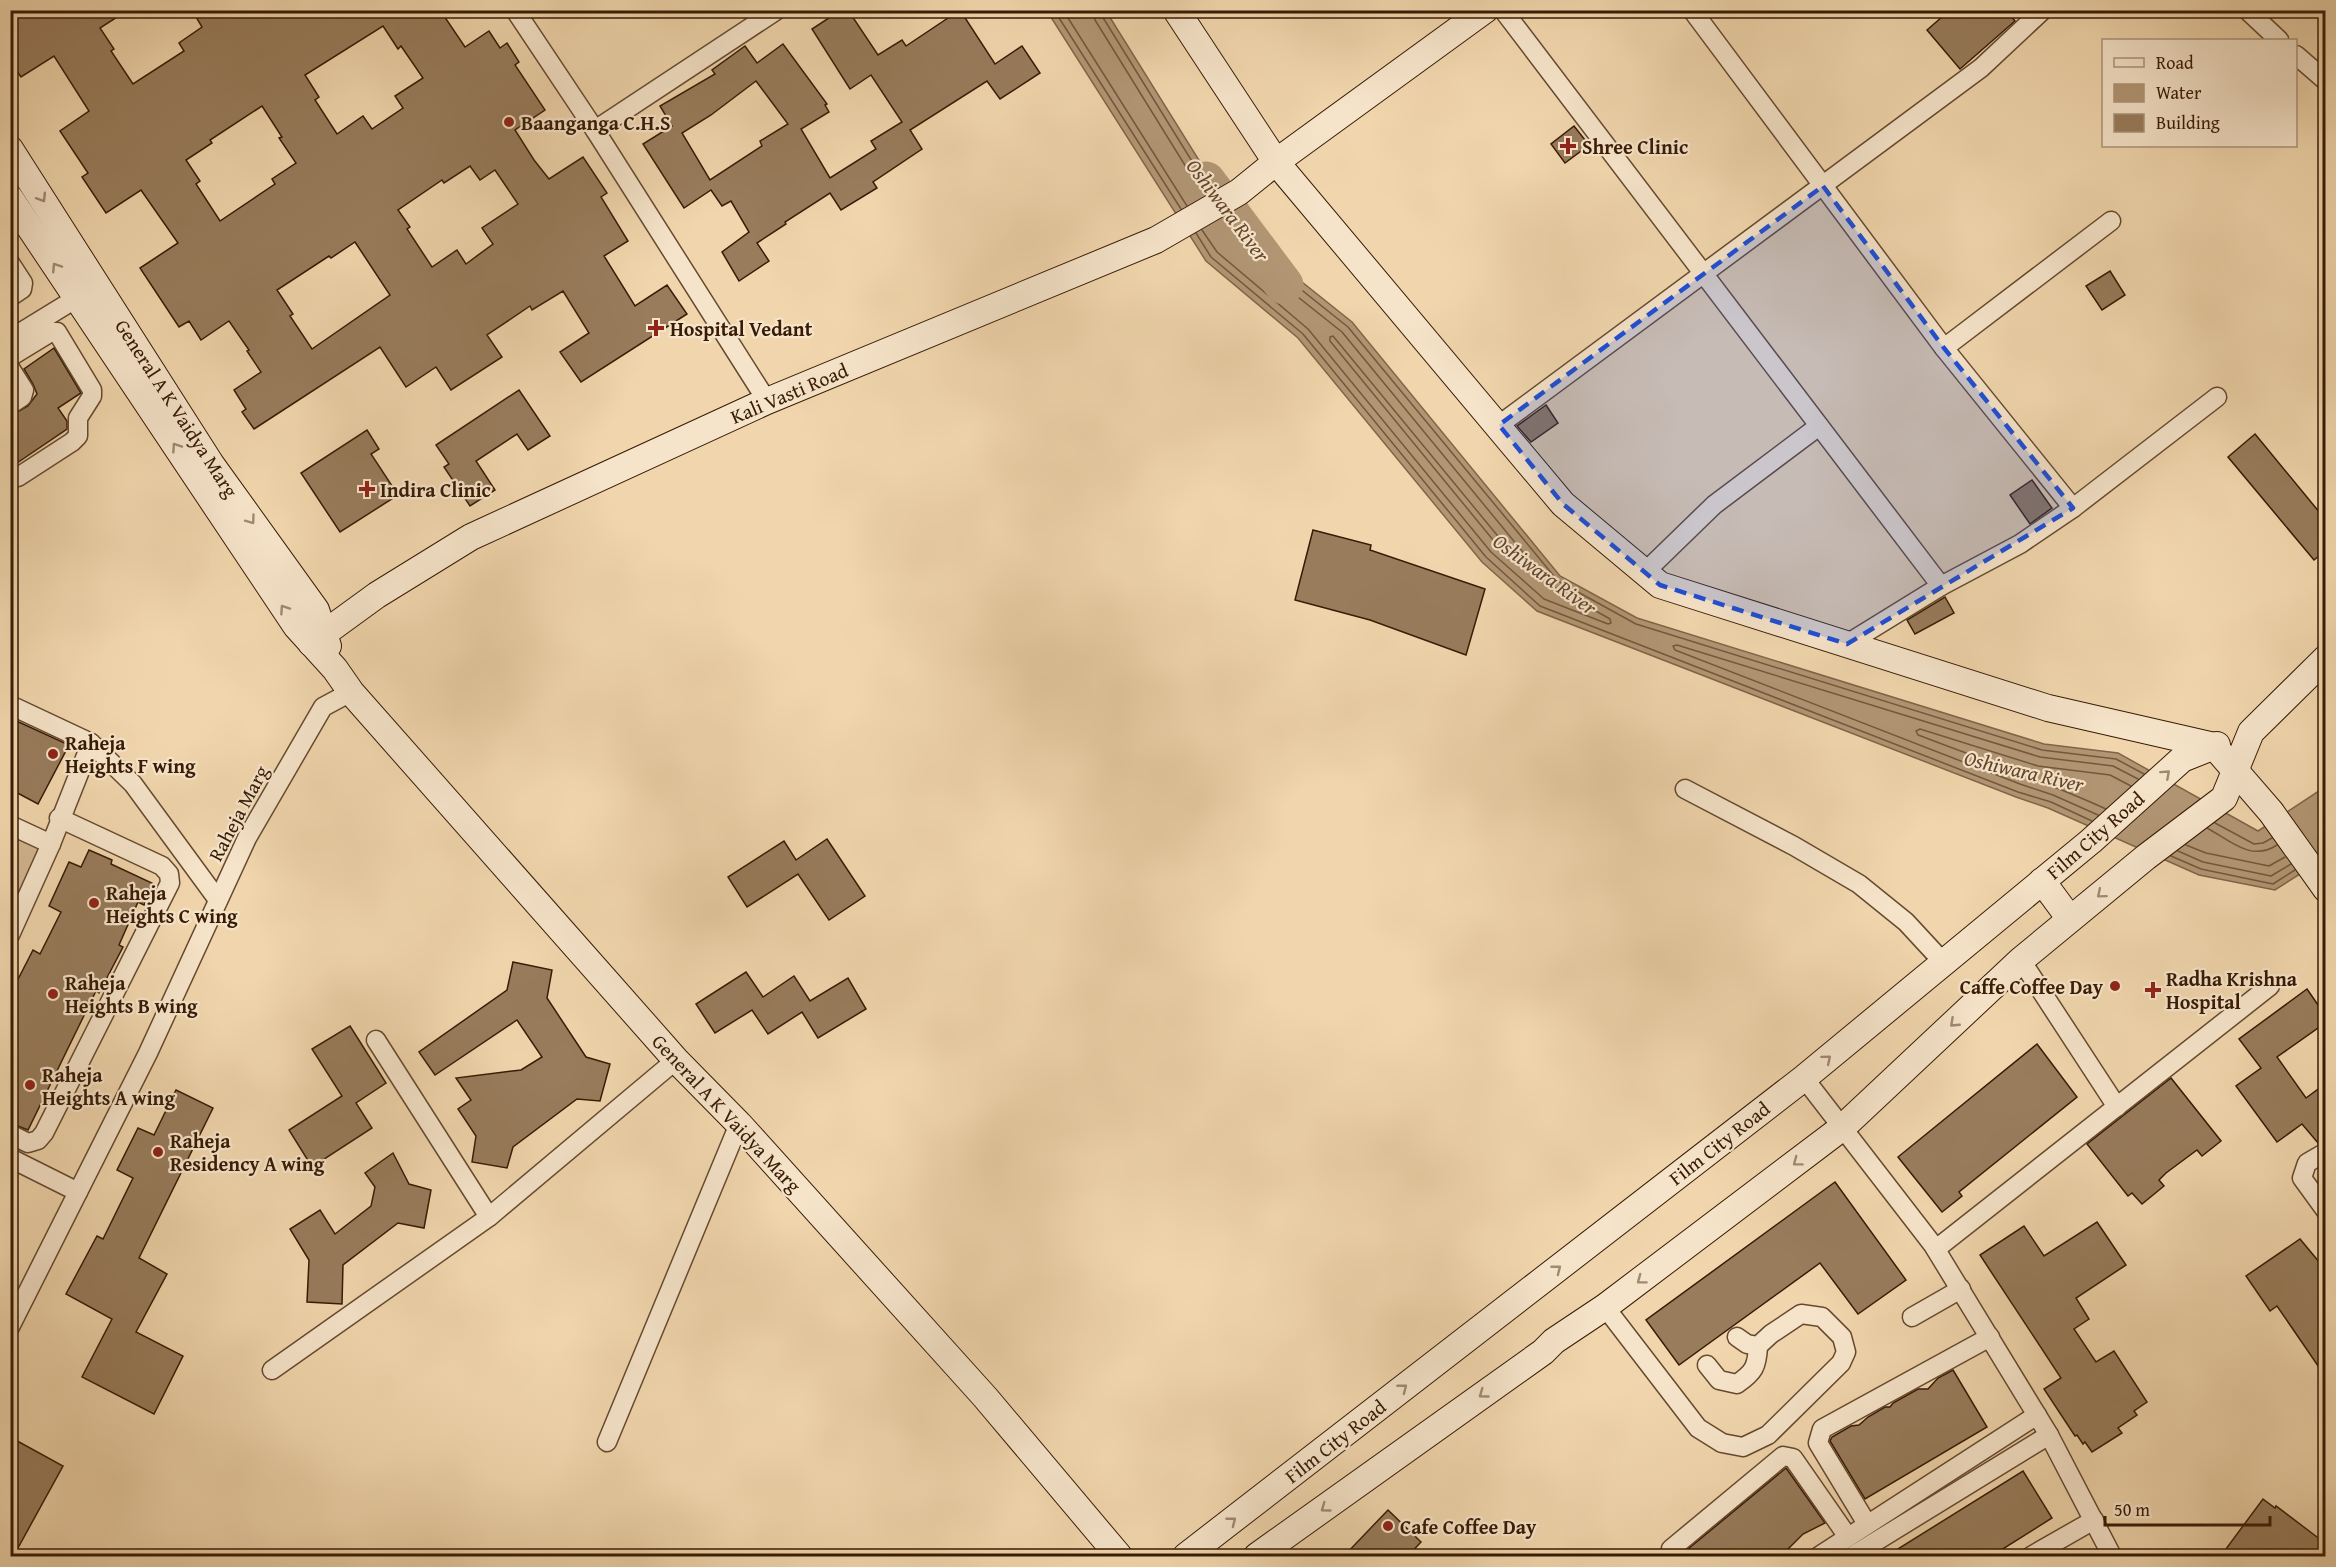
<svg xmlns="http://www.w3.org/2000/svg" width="2336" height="1567" font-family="'Gentium Book Plus',serif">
<rect width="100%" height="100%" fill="#f1d6ad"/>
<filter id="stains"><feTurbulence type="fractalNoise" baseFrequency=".00333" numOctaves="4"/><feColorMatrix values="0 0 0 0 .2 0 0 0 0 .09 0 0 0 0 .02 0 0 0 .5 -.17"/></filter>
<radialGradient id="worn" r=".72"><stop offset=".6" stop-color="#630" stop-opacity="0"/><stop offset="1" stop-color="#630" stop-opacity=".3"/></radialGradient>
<!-- green -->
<path fill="#d1b690" stroke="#84684a" stroke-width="1.5" d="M 11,820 L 51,844 L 11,926 Z"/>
<!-- water -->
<path fill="#b29674" stroke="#816548" stroke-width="1.5" d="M 1047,11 L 1106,11 L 1248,239 L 1352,322 L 1560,576 L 1637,618 L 2044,744 L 2118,753 L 2258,831 L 2325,787 L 2325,858 L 2275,890 L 2199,875 L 2048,808 L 2016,797 L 1537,611 L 1482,562 L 1298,338 L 1206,261 Z"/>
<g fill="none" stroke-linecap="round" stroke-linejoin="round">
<!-- shore -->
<g stroke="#74583c" stroke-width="1.5">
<path d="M 1054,10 L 1181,209"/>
<path d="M 1063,10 L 1187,206"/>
<path d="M 1093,10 L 1095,20 L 1204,196"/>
<path d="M 1101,10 L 1102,16 L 1211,192"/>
<path d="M 1226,216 L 1244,244 L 1348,327 L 1558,581 L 1636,624 L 2042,750 L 2116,759 L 2144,774"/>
<path d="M 1202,230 L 1217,252 L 1308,329 L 1491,552 L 1544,599 L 1608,624 L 1611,623 L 1610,619 L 1550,585 L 1342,332 L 1239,250 L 1219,220"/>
<path d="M 1196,233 L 1211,257 L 1303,334 L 1486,557 L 1540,606 L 2018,792 L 2051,802 L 2092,821"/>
<path d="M 1333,336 L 1506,546 L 1506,550 L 1503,550 L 1498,546 L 1330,341 L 1330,337 Z"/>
<path d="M 2106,809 C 2045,781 1981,759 1918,735 L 1916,731 L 1920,729 L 2038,766 L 2110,775 L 2131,786"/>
<path d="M 2098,815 L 2053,795 L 2020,784 L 1675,650 L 1673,646 L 1677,645 L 2040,757 L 2113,766 L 2138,779"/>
<path d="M 2215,823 L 2254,844 L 2263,843 L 2272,838"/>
<path d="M 2207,828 C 2231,841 2251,862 2277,845"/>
<path d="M 2186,845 L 2206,853 L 2269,866 L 2285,857"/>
<path d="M 2178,851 L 2203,862 L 2271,876 L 2291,864"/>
<path d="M 2171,856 L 2201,869 L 2273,884 L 2295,870"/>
</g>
<!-- river -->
<path stroke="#b29674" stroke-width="39" d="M 1206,181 L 1284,285"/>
</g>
<!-- building -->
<g fill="#987c5c" stroke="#371b05" stroke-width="1.5" fill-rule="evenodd">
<path d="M 10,10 L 128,10 L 100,28 L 114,49 L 111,51 L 133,84 L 184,51 L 179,43 L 202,27 L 192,10 L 440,10 L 465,47 L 489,31 L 500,48 L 507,43 L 519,62 L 515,65 L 545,110 L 515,130 L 534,160 L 549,179 L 583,157 L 607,193 L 601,197 L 628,241 L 604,256 L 635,306 L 667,285 L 687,314 L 581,382 L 560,352 L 589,333 L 563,291 L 532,310 L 530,306 L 487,335 L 502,357 L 451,390 L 436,367 L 406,387 L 380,347 L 254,429 L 242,412 L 246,409 L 234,390 L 261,372 L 247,351 L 249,350 L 229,321 L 201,340 L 189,321 L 179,327 L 140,268 L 178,243 L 141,190 L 106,213 L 82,177 L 88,173 L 60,131 L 89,111 L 54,56 L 21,77 L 10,61 ZM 383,26 L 398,49 L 401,46 L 423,78 L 395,96 L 403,108 L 372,129 L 363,116 L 337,134 L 315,100 L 319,97 L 305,75 ZM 262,106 L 282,137 L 279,138 L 296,163 L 272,179 L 275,184 L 220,221 L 196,184 L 200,181 L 186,160 L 212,143 L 210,140 ZM 470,166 L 480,180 L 495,170 L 518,204 L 482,228 L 493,244 L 466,264 L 457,250 L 432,267 L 407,229 L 410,227 L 398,210 L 442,180 L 444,183 ZM 355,242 L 390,295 L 312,349 L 290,316 L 293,314 L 277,290 L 329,256 L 331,258 Z"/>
<path d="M 841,10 L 848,10 L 878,55 L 902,40 L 906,46 L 960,10 L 995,64 L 1022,46 L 1040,73 L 1000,99 L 987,81 L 910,130 L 922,149 L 873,182 L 877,188 L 841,210 L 830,193 L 785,222 L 786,224 L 757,243 L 769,261 L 739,281 L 722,252 L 749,232 L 731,201 L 722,206 L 711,190 L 684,208 L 643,144 L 672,126 L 660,106 L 715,74 L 712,70 L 745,46 L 757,63 L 783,44 L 827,104 L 825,105 L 829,112 L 801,129 L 830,178 L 876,149 L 871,141 L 902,122 L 871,75 L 850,89 L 812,29 ZM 756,81 L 788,124 L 760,141 L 762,146 L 710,180 L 682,133 L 711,115 Z"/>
<path d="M 1950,10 L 2006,10 L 2015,21 L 1960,69 L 1927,30 Z"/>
<path d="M 1574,126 L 1589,145 L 1565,163 L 1551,144 Z"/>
<path d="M 2110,271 L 2125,295 L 2102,310 L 2086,286 Z"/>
<path d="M 54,348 L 81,393 L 58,408 L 67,421 L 67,429 L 14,465 L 10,464 L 10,416 L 28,406 L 37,394 L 33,384 L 24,369 Z"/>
<path d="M 519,390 L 550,436 L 528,450 L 517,434 L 476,461 L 495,490 L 470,506 L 444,467 L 449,464 L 436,445 Z"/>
<path d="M 1546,405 L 1558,423 L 1531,442 L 1517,426 Z"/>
<path d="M 367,430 L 379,449 L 371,454 L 398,495 L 340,532 L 301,473 Z"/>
<path d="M 2255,434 L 2325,519 L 2325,551 L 2314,560 L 2228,457 Z"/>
<path d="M 2032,480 L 2052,508 L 2030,524 L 2010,495 Z"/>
<path d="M 1313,530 L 1371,545 L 1370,550 L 1485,589 L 1466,655 L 1370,620 L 1295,600 Z"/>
<path d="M 1945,597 L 1954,613 L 1915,634 L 1907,620 Z"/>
<path d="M 10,718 L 69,745 L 38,804 L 10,789 Z"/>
<path d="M 827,839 L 865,896 L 829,920 L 798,874 L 747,907 L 728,877 L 784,841 L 796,860 Z"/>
<path d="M 89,850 L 112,860 L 111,864 L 154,884 L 144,905 L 138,902 L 119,945 L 123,947 L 99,993 L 96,991 L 28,1130 L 10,1123 L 10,995 L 33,950 L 40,954 L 61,912 L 49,906 L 69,862 L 81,867 Z"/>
<path d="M 513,962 L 552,970 L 547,998 L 586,1057 L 610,1064 L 600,1101 L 577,1099 L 513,1147 L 507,1168 L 472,1162 L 476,1136 L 458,1109 L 471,1100 L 456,1078 L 521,1070 L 542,1057 L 517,1020 L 435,1075 L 419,1052 L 507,990 Z"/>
<path d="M 746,972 L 763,997 L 794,976 L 810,1001 L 848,978 L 866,1009 L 818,1038 L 802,1012 L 768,1034 L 752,1010 L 715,1033 L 696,1004 Z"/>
<path d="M 2307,989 L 2325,1015 L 2325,1023 L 2277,1057 L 2306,1098 L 2325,1084 L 2325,1141 L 2318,1143 L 2302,1124 L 2277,1142 L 2236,1086 L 2261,1068 L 2239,1039 Z"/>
<path d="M 350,1026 L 386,1083 L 356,1103 L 372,1128 L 312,1167 L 289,1130 L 342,1096 L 312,1049 Z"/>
<path d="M 2037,1044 L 2077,1097 L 1959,1192 L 1962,1196 L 1942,1212 L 1898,1157 Z"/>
<path d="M 2171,1078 L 2221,1141 L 2202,1156 L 2197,1150 L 2166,1173 L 2159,1180 L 2164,1186 L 2142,1204 L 2132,1193 L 2128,1196 L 2087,1144 Z"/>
<path d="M 176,1090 L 213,1108 L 139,1258 L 167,1274 L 136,1332 L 183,1356 L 154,1414 L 82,1377 L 112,1319 L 66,1294 L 97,1236 L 103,1239 L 133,1178 L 117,1170 L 138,1128 L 154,1135 Z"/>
<path d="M 393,1153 L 409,1184 L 431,1190 L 424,1228 L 398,1223 L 343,1265 L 342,1304 L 307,1302 L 309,1260 L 290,1229 L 320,1210 L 335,1234 L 371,1206 L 375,1187 L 365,1173 Z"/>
<path d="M 1835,1182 L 1906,1280 L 1858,1314 L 1820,1263 L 1679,1365 L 1646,1320 Z"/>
<path d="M 2097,1222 L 2126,1265 L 2076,1298 L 2089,1319 L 2074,1329 L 2096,1362 L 2114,1351 L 2147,1402 L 2134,1411 L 2137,1415 L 2118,1428 L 2122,1433 L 2092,1452 L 2085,1442 L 2083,1444 L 2077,1435 L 2075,1436 L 2044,1389 L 2061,1378 L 1980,1255 L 2024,1226 L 2044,1256 Z"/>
<path d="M 2300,1239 L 2325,1269 L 2325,1376 L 2277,1306 L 2270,1311 L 2246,1276 Z"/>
<path d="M 1953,1370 L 1987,1427 L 1865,1499 L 1830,1441 L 1832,1437 L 1851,1426 L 1859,1425 L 1868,1417 L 1885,1407 L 1890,1407 L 1893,1403 L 1918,1389 L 1928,1389 L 1938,1378 Z"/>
<path d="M 10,1437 L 63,1466 L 13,1557 L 10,1557 Z"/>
<path d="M 1786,1468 L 1825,1523 L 1803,1534 L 1780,1557 L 1682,1557 L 1682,1554 Z"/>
<path d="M 2023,1471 L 2052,1518 L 1990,1557 L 1885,1557 Z"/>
<path d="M 2263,1499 L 2275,1508 L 2276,1506 L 2325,1543 L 2325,1557 L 2220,1557 Z"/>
<path d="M 1388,1510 L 1421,1542 L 1407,1557 L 1343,1557 Z"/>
</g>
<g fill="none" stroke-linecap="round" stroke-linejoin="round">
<!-- street casing -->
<g stroke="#664a2f" stroke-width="21">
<g id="street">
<path d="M 515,10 L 595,130 L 767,401"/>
<path d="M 1503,10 L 1941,586"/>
<path d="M 1692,10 L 1944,348 L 2073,508"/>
<path d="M 2247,10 L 2279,40"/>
<path d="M 2296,55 L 2326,81"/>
<path d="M 595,130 L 777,10"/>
<path d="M 10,263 L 23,283 L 22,289 L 10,297"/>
<path d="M 10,339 L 85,293"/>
<path d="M 1944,348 L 2111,221"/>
<path d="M 10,357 L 51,332 L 57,332 L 92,390 L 92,396 L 78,418 L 78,436 L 72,442 L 18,477 L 10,475"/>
<path d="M 10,368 L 24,390 L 22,397 L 10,405"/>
<path d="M 1499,425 L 1981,68 L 2043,10"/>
<path d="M 1645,572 L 1714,505 L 1819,426"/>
<path d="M 1847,644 L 1941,586 L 2020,544 L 2073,508 L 2217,397"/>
<path d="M 10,705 L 91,743 L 133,784 L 218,900"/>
<path d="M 1685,789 L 1794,846 L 1859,884 L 1906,922 L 1943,962"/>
<path d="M 10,825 L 51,844 L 91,743"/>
<path d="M 10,935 L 51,844"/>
<path d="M 2021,960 L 2117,1107"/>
<path d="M 376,1040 L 489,1217"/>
<path d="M 1804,1078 L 1933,1245 L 2049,1435 L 2112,1556"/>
<path d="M 10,1134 L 28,1143 L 38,1140 L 44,1133 L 170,883 L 169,874 L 162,866 L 59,818"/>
<path d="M 2326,1152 L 2307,1163 L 2302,1178 L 2326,1211"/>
<path d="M 10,1158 L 78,1192"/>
<path d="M 1936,1249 L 2270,986"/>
<path d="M 1605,1307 L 1698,1428 L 1722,1443 L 1743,1447 L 1768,1435 L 1841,1363 L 1846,1352 L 1842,1337 L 1822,1317 L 1801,1314 L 1771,1334 L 1758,1346 L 1747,1344 L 1737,1337"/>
<path d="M 1912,1317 L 1961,1289"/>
<path d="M 10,1327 L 148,1053 L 247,838 L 323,707 L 351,692"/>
<path d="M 1707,1365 L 1719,1380 L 1737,1384 C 1754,1372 1757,1367 1758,1346"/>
<path d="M 272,1370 L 489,1217 L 676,1060"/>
<path d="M 607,1442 L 739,1124"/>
<path d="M 1867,1524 L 1818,1443 L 1822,1429 L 1990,1337"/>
<path d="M 1671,1556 L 1671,1549 L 1783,1456 L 1793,1458 L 1848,1537"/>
<path d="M 1819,1556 L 2037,1415"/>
<path d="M 1852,1556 L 2049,1435"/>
<path d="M 2031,1556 L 2094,1520"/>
</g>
</g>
<!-- secondary casing -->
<g stroke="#371b05" stroke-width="28">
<g id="secondary">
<path d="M 1176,10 L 1276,162 L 1563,504 L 1660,585 L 2048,708 L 2214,746 L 2271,812 L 2326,889"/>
<path d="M 10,149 L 211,464 L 316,610 L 328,646"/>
<path d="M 10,198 L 296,626 L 335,669 L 351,692 L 676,1060 L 739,1124 L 985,1397 L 1119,1556"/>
<path d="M 311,643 L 377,595 L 471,537 L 767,401 L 1156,240 L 1239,192 L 1276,162 L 1485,10"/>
<path d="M 2042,881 L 2070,919"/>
<path d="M 1186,1556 L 1804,1078 L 2091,841 L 2182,759 L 2217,745"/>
<path d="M 1257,1556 L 1543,1352 L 1554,1341 L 1605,1307 L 1843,1127 L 2021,960 L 2146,857 L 2224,798 L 2251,732 L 2326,658"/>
</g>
</g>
<!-- street -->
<use href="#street" stroke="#f6e4ca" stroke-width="18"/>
<!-- secondary -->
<use href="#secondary" stroke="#f6e4ca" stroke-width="26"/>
</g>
<!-- one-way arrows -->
<defs><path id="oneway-chevron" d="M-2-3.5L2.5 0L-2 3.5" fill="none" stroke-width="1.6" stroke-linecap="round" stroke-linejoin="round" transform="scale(1.5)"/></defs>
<g stroke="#a08a71">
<use href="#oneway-chevron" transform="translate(42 198) rotate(58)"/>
<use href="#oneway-chevron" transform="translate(56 267) rotate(-123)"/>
<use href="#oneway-chevron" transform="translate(176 447) rotate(-124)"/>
<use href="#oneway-chevron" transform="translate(251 520) rotate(54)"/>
<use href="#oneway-chevron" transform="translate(284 609) rotate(-124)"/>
<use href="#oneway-chevron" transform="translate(2166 774) rotate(-42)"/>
<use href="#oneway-chevron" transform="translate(2101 894) rotate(140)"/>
<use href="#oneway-chevron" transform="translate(1954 1023) rotate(137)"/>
<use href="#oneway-chevron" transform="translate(1827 1059) rotate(-40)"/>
<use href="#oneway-chevron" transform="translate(1797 1162) rotate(143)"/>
<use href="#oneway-chevron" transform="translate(1557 1269) rotate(-38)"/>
<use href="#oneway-chevron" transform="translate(1641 1280) rotate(143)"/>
<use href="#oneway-chevron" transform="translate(1403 1388) rotate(-38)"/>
<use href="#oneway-chevron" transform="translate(1483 1394) rotate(144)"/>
<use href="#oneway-chevron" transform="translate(1325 1508) rotate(144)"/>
<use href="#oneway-chevron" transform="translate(1232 1521) rotate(-38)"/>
</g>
<!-- marked area -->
<path fill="#1d4ed8" fill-opacity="0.2" stroke="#1d4ed8" stroke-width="4.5" stroke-dasharray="12 8" stroke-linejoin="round" d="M 1823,186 L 1944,348 L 2073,508 L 1847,644 L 1660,585 L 1563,504 L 1499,425 Z"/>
<!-- markers -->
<g fill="#8f2418" stroke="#f6e4ca" stroke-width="2">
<circle cx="509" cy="122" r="6"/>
<path d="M1565 137h6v6h6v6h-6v6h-6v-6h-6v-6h6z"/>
<path d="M653 319h6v6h6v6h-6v6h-6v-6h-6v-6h6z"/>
<path d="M364 480h6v6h6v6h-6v6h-6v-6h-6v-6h6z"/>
<circle cx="53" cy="754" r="6"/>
<circle cx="94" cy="903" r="6"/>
<circle cx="2115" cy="986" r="6"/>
<path d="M2150 981h6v6h6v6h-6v6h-6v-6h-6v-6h6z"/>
<circle cx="53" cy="994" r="6"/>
<circle cx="30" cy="1085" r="6"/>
<circle cx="158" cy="1152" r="6"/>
<circle cx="1388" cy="1526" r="6"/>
</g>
<g text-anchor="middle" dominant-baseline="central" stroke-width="4.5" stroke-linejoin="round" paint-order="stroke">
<!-- poi labels -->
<g font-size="20" font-weight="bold" fill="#371b05" stroke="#f6e4ca" text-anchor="start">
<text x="521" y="122">Baanganga C.H.S</text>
<text x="1582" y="146">Shree Clinic</text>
<text x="670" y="328">Hospital Vedant</text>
<text x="380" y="489">Indira Clinic</text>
<text x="65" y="742">Raheja<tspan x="65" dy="23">Heights F wing</tspan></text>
<text x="106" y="892">Raheja<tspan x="106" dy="23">Heights C wing</tspan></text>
<text x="2166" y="978">Radha Krishna<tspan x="2166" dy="23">Hospital</tspan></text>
<text x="65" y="982">Raheja<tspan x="65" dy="23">Heights B wing</tspan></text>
<text x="2103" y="986" text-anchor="end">Caffe Coffee Day</text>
<text x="42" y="1074">Raheja<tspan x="42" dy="23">Heights A wing</tspan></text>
<text x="170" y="1140">Raheja<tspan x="170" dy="23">Residency A wing</tspan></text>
<text x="1400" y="1526">Cafe Coffee Day</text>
</g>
<!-- street labels -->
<g font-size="20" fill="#371b05" stroke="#f6e4ca">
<text transform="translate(789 393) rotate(-23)">Kali Vasti Road</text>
<text transform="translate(177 408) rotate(57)">General A K Vaidya Marg</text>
<text transform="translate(238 813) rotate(-62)">Raheja Marg</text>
<text transform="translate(2095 835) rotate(-41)">Film City Road</text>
<text transform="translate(727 1113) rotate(47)">General A K Vaidya Marg</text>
<text transform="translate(1719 1143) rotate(-38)">Film City Road</text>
<text transform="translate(1335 1441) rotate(-38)">Film City Road</text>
</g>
<!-- water labels -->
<g font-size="21" font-style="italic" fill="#62462c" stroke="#f6e4ca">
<text transform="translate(1228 210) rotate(53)">Oshiwara River</text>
<text transform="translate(1545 574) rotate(36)">Oshiwara River</text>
<text transform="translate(2024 771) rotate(13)">Oshiwara River</text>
</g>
</g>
<!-- margin -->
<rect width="2336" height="1567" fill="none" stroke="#f1d6ad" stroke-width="36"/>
<rect x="12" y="12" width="2312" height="1543" fill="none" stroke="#371b05" stroke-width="3"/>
<rect x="18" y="18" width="2300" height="1531" fill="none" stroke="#371b05" stroke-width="1.5"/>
<!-- legend -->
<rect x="2102" y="39" width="195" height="108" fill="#f6e4ca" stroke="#aa947b" stroke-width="1.5"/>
<rect x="2114" y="58" width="30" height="9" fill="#f6e4ca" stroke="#aa947b" stroke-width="1.5"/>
<text x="2156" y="69" font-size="18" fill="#371b05">Road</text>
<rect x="2114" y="84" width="30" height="18" fill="#b29674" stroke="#aa947b" stroke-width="1.5"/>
<text x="2156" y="99" font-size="18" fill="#371b05">Water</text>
<rect x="2114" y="114" width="30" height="18" fill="#987c5c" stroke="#aa947b" stroke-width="1.5"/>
<text x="2156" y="129" font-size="18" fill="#371b05">Building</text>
<!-- scale -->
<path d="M2105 1516v9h165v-9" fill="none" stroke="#371b05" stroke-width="3"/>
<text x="2114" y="1516" font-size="18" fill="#371b05" stroke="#f6e4ca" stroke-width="4.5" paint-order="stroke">50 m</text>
<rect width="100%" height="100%" filter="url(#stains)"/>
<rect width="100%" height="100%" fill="url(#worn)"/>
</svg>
